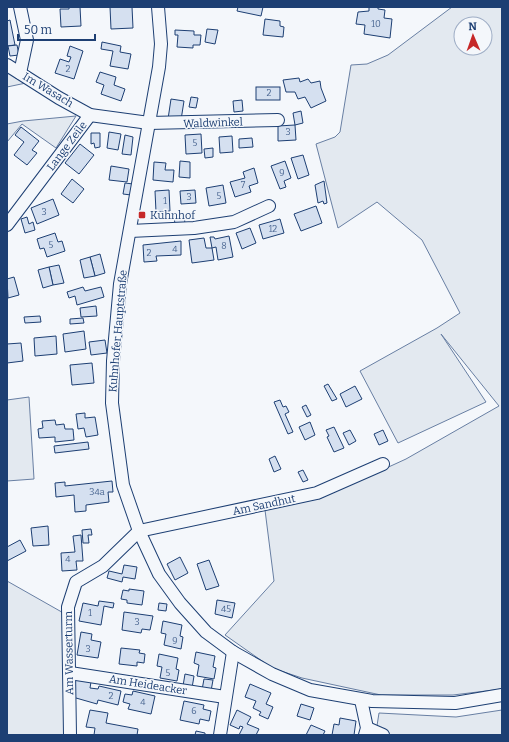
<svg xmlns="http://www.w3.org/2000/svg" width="509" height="742" font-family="Bitter,serif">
<rect width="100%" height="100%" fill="#f4f7fb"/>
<!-- green -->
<g fill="#e3e9f0" stroke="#687fa3" fill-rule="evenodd">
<path d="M 452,7 L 502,7 L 502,689 L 453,695 L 381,695 L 302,678 L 272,668 L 225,635 L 274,581 L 265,510 L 321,498 L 406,459 L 499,406 L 441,334 L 486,402 L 398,443 L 360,371 L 437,328 L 460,313 L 422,240 L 377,202 L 338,228 L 316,144 L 335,137 L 340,132 L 351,65 L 367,64 L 388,55 ZM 461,24 L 485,24 L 485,48 L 461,48 Z"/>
<path d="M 7,70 L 26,83 L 7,87 Z"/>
<path d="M 76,116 L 56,148 L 22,124 L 7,142 L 7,124 L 23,121 Z"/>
<path d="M 29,397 L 34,479 L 7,481 L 7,400 Z"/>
<path d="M 7,581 L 67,615 L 66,735 L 7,735 Z"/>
<path d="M 502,710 L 502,735 L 387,735 L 376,732 L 379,713 L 456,717 Z"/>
</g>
<!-- building -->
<g fill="#d5e0f0" stroke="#1d3f73">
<path d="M 69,7 L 80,7 L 81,26 L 61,27 L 60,9 L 69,9 Z"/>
<path d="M 110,7 L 132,7 L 133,28 L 111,29 Z"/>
<path d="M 238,7 L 263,7 L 261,16 L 237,11 Z"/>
<path d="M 369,7 L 378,7 L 378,9 L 385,10 L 384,18 L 392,19 L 390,38 L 364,34 L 365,25 L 356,24 L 358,12 L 369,11 Z"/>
<path d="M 265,19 L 280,21 L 280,26 L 284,27 L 283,37 L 263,35 Z"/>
<path d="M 10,20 L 15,45 L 7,46 L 7,21 Z"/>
<path d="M 207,29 L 218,30 L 215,44 L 205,42 Z"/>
<path d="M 175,30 L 194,31 L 194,35 L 201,35 L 200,45 L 193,45 L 193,48 L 177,47 L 178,35 L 175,35 Z"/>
<path d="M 102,42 L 121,46 L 120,52 L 131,54 L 128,69 L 110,66 L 113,51 L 101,49 Z"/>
<path d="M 17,45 L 19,55 L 10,56 L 8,46 Z"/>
<path d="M 70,46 L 83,51 L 74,79 L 55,73 L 60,59 L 69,62 L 71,57 L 67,56 Z"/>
<path d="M 100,72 L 116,77 L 114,85 L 125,89 L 121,101 L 101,94 L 104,85 L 96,82 Z"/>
<path d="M 299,78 L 300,82 L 308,79 L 311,83 L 320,81 L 321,88 L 326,101 L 311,108 L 305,97 L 298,99 L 295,92 L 286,92 L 283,80 Z"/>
<rect x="256" y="87" width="24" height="13"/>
<path d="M 191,97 L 198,98 L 196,108 L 189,107 Z"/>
<path d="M 171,99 L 184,101 L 181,120 L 168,119 Z"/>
<path d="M 242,100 L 243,111 L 234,112 L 233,101 Z"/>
<path d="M 301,111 L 303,123 L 295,125 L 293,113 Z"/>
<path d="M 295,125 L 296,140 L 278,141 L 278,126 Z"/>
<path d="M 21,127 L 39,141 L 32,150 L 37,153 L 27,165 L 14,155 L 24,142 L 15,135 Z"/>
<path d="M 109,132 L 121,134 L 118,150 L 107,148 Z"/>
<path d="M 91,133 L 100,133 L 100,147 L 95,148 L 94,143 L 91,144 Z"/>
<path d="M 201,134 L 202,153 L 186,154 L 185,135 Z"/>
<path d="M 125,135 L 133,137 L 131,155 L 122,154 Z"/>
<path d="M 232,136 L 233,152 L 220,153 L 219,137 Z"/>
<path d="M 252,138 L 253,147 L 239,148 L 239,139 Z"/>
<path d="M 80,144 L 94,155 L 79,174 L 65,163 Z"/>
<path d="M 213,148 L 213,157 L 205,158 L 204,149 Z"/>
<path d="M 303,155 L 309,175 L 298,179 L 291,158 Z"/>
<path d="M 180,161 L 190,162 L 190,178 L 179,177 Z"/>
<path d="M 285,161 L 291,178 L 284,181 L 286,187 L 280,189 L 271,166 Z"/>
<path d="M 154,162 L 166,163 L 165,170 L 174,170 L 173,182 L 153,180 Z"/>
<path d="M 111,166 L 129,169 L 127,182 L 109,180 Z"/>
<path d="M 254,168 L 258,183 L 249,186 L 251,192 L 235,197 L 230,182 L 245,178 L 243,172 Z"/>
<path d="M 72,179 L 84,189 L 73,203 L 61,194 Z"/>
<path d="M 324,181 L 327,203 L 324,204 L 323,201 L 318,203 L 315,185 Z"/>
<path d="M 125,183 L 133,184 L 131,195 L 123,194 Z"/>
<path d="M 223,185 L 226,203 L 209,206 L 206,188 Z"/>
<path d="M 169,190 L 170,211 L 156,212 L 155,191 Z"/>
<path d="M 195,190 L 196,203 L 181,204 L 180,191 Z"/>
<path d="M 53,199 L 59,215 L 37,224 L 31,208 Z"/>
<path d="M 316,206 L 322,223 L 301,231 L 294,214 Z"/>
<path d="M 184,214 L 185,224 L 175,225 L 174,215 Z"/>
<path d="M 27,217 L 29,224 L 33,222 L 35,230 L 25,233 L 21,219 Z"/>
<path d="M 280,219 L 284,233 L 263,239 L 259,225 Z"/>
<path d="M 250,228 L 256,243 L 242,249 L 236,233 Z"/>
<path d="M 55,233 L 58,242 L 62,241 L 65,251 L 47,257 L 44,248 L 40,249 L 37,239 Z"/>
<path d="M 229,236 L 233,257 L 218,260 L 216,247 L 212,248 L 210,237 L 214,237 L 215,239 Z"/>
<path d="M 204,238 L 206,248 L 212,248 L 214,260 L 192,263 L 189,240 Z"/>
<path d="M 181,241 L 181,255 L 156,256 L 157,261 L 144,262 L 143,245 Z"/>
<path d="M 100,254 L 105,273 L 95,276 L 90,257 Z"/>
<path d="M 90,257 L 95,276 L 84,278 L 80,260 Z"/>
<path d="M 59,265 L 64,283 L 53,285 L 49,267 Z"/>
<path d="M 49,267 L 53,285 L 43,288 L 38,270 Z"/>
<path d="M 14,277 L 19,295 L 8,298 L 7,279 Z"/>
<path d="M 83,287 L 85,291 L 101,287 L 104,297 L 77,305 L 75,296 L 69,298 L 67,292 Z"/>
<path d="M 96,306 L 97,316 L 81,317 L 80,308 Z"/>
<path d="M 40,316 L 41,322 L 25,323 L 24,317 Z"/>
<path d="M 83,318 L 84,323 L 70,324 L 70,319 Z"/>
<path d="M 84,331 L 86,349 L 65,352 L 63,334 Z"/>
<path d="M 56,336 L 57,354 L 35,356 L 34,338 Z"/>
<path d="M 105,340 L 107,353 L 91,355 L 89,342 Z"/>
<path d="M 21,343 L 23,361 L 7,363 L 7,344 Z"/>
<path d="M 92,363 L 94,383 L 72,385 L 70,365 Z"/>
<path d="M 328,384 L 337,399 L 332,401 L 324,386 Z"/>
<path d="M 355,386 L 362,399 L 346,407 L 340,394 Z"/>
<path d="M 280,400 L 283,407 L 286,406 L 289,412 L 285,414 L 293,432 L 288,434 L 274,402 Z"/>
<path d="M 306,405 L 311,415 L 307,417 L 302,407 Z"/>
<path d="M 85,413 L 85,418 L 95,417 L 98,435 L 86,437 L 84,428 L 78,429 L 76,414 Z"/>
<path d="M 55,420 L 56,425 L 64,424 L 65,429 L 73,429 L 74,440 L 55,442 L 55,437 L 39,438 L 38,429 L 43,428 L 42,421 Z"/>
<path d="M 310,422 L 315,435 L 305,440 L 299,427 Z"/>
<path d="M 334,427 L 344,448 L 334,452 L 327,437 L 329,436 L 326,430 Z"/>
<path d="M 350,430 L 356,441 L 349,445 L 343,433 Z"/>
<path d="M 383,430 L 388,441 L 379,445 L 374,434 Z"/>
<path d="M 88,442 L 89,449 L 55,453 L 54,446 Z"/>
<path d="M 275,456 L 281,469 L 274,472 L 269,459 Z"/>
<path d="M 303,470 L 308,480 L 303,482 L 298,472 Z"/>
<path d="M 112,481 L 113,492 L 108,492 L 109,502 L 86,505 L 86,511 L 75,512 L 74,495 L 56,497 L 55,483 L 65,482 L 65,486 Z"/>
<path d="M 48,526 L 49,545 L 33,546 L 31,528 Z"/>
<path d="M 91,529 L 92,535 L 88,535 L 89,543 L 83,543 L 82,530 Z"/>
<path d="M 81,535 L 83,561 L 76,561 L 77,570 L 62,571 L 61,553 L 75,552 L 73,536 Z"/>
<path d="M 20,540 L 26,551 L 7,561 L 7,547 Z"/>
<path d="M 180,557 L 188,573 L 175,580 L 167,564 Z"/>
<path d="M 209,560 L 219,586 L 206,590 L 197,564 Z"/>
<path d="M 124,565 L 137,567 L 135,579 L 123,577 L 122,582 L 107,578 L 109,571 L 122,574 Z"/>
<path d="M 129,589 L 144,591 L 142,605 L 127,603 L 127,600 L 121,599 L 123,590 L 129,591 Z"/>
<path d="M 217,600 L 235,603 L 232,618 L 215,614 Z"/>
<path d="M 99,601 L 114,603 L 113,608 L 104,606 L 101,625 L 79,621 L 83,603 L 98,606 Z"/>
<path d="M 159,603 L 167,604 L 166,611 L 158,610 Z"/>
<path d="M 124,612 L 153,616 L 150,630 L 142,629 L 141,633 L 122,630 Z"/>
<path d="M 163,621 L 182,625 L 180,636 L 183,637 L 181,649 L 164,645 L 166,634 L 161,633 Z"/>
<path d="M 81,632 L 92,634 L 91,640 L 101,642 L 98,658 L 77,655 Z"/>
<path d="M 121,648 L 140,650 L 139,653 L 145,654 L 144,663 L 137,662 L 137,666 L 119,664 Z"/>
<path d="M 196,652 L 215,656 L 213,667 L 216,668 L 214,679 L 197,676 L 199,665 L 194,663 Z"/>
<path d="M 159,654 L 178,658 L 176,669 L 179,670 L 177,681 L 160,678 L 162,667 L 157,666 Z"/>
<path d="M 185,674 L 194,676 L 192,688 L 183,686 Z"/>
<path d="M 74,678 L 91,682 L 90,688 L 98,689 L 99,686 L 121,691 L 118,705 L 98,700 L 97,704 L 69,696 Z"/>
<path d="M 204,679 L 213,680 L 211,691 L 202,690 Z"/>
<path d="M 250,684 L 271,693 L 266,704 L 273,707 L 268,719 L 259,715 L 261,712 L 253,708 L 256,701 L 245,697 Z"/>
<path d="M 133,691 L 155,696 L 151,714 L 128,709 L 130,704 L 123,702 L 125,694 L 132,695 Z"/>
<path d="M 184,701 L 204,705 L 203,709 L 211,711 L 209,721 L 200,719 L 199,724 L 180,720 Z"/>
<path d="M 301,704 L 314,708 L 310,720 L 297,716 Z"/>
<path d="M 90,710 L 108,713 L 106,723 L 138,729 L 137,735 L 94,735 L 95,728 L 86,727 Z"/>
<path d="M 237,710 L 251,717 L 247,724 L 259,729 L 256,735 L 239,735 L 243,727 L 240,726 L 239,729 L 230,725 Z"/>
<path d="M 340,718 L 356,721 L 354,735 L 332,735 L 334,724 L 339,725 Z"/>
<path d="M 311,725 L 325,731 L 323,735 L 306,735 Z"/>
<path d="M 196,731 L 205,733 L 205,735 L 195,735 Z"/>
</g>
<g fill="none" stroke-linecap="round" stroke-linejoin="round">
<!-- minor casing -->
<g stroke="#1d3f73" stroke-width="14">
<g id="minor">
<path d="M 158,7 L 161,44 L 159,67 L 120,284 L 113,361 L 112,403 L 123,485 L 139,531 L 159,574 L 180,603 L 206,632 L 233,652 L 272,674 L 310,690 L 372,701 L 455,703 L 502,695"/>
<path d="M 7,65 L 59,98 L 90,115 L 149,123 L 278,120"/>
<path d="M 20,73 L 27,40 L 20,7"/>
<path d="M 7,225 L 90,115"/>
<path d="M 130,231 L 194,228 L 234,222 L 269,206"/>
<path d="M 70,673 L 225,697"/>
<path d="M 361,700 L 367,728 L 365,735"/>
<path d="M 367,728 L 383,735"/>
<path d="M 70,735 L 68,607 L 76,582 L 103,566 L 139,531 L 317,493 L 383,464"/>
<path d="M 220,735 L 233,652"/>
</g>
</g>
<!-- minor -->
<use href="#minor" stroke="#f4f7fb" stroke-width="12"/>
</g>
<!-- markers -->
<rect fill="#c62828" stroke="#f4f7fb" stroke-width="1.5" x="138" y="211" width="8" height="8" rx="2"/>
<g text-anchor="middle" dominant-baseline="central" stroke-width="3" stroke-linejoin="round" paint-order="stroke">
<!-- number labels -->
<g font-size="9" fill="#4b6792">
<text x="376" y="24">10</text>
<text x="68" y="69">2</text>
<text x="269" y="93">2</text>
<text x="288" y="132">3</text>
<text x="195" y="143">5</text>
<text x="282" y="173">9</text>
<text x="243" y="185">7</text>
<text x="219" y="196">5</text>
<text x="189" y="197">3</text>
<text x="165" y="201">1</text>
<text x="44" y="212">3</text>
<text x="273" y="229">12</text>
<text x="51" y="245">5</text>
<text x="224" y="246">8</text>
<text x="175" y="249">4</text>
<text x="149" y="253">2</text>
<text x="97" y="492">34a</text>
<text x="68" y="559">4</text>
<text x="226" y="609">45</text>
<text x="90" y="613">1</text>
<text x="137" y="622">3</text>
<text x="175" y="641">9</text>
<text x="88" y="649">3</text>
<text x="168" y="673">5</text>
<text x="111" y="696">2</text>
<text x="143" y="702">4</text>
<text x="194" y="711">6</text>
</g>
<!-- street labels -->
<g font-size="11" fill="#1d3f73" stroke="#f4f7fb">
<text transform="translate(48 90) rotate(31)">Im Wasach</text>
<text transform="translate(213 123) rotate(-2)">Waldwinkel</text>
<text transform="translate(67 146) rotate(-53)">Lange Zeile</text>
<text transform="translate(118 331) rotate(-85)">Kuhnhofer Hauptstraße</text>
<text transform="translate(264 505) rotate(-12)">Am Sandhut</text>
<text transform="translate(69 653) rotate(-91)">Am Wasserturm</text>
<text transform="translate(148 685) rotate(9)">Am Heideacker</text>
</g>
<!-- poi labels -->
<g font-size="11" fill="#1d3f73" stroke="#f4f7fb" text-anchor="start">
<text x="150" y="215">Kuhnhof</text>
</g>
</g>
<!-- border -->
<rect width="509" height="742" fill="none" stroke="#1d3f73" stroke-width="16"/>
<!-- north arrow -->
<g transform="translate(473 36) rotate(358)"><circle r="19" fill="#f4f7fb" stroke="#9eadc5"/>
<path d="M0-3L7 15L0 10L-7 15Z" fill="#c62828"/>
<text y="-6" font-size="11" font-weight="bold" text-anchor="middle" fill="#1d3f73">N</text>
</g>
<!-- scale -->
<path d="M18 34v6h77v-6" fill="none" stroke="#1d3f73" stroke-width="2"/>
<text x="24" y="34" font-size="12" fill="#1d3f73" stroke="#f4f7fb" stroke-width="3" paint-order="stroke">50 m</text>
</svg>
